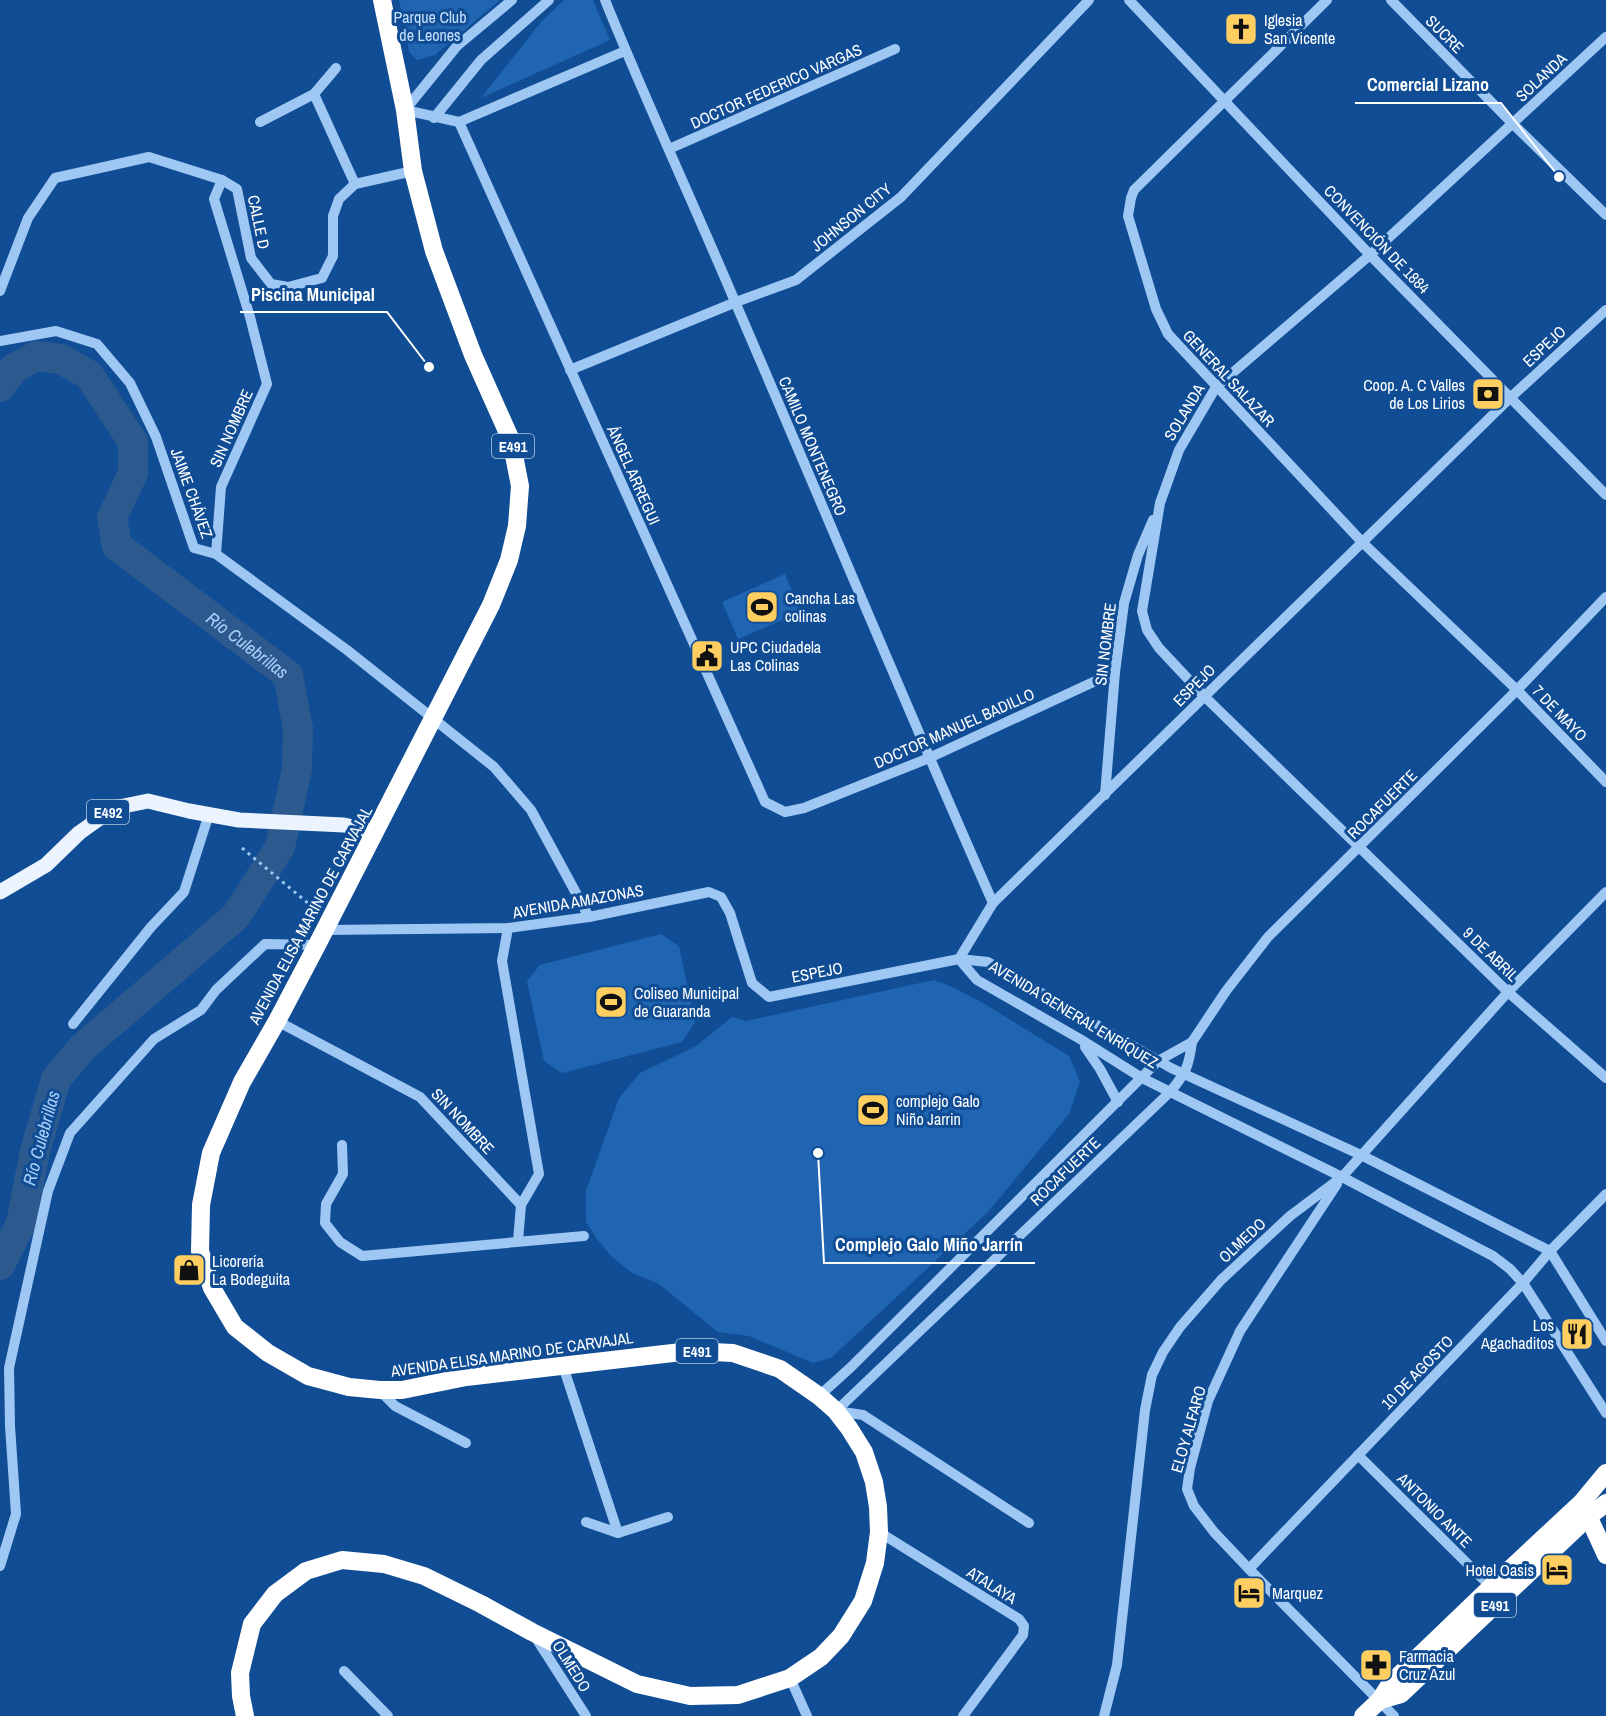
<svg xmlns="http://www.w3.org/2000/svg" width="1606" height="1716" font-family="'Archivo Narrow',sans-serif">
<rect width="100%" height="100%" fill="#104d95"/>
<!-- green -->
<g fill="#1f65b2">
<path d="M 399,0 L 500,0 L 435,55 L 417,60 L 409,52 Z"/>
<path d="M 564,0 L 593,0 L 610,40 L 481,98 L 541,22 Z"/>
<path d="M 785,574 L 801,612 L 738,639 L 722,602 Z"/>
<path d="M 661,934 L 679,946 L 695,1022 L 682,1042 L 562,1073 L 544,1061 L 527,981 L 540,965 Z"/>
<path d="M 934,980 L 950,986 L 983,1003 L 1069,1056 L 1080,1082 L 1069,1114 L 988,1212 L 831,1358 L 813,1363 L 749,1336 L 718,1332 L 659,1284 L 632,1273 L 610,1255 L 597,1239 L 586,1222 L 586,1191 L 619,1098 L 640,1073 L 696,1046 L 732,1017 L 746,1021 Z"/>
</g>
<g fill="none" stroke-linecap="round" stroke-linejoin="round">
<!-- river -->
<path stroke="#2d5a8e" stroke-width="30" id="s1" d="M 0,387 L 13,369 L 36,356 L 61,359 L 89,375 L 133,442 L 133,473 L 112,518 L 117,546 L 288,675 L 298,729 L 297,769 L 280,847 L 236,916 L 83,1047 L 56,1079 L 35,1151 L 21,1223 L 0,1265"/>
<!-- path -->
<g stroke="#9fc7f3" stroke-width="3" stroke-dasharray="3 4.5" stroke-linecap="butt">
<path d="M 242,848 L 309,904"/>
<path d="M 1576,1335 L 1580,1340 L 1577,1342"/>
</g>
<!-- minor -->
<g stroke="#9fc7f3" stroke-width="10">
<path d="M 512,0 L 457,46 L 405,110 L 459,122 L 625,51"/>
<path d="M 605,0 C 646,102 693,202 736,304 C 822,503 905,704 993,903"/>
<path d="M 1129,0 L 1370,255 L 1606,495"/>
<path d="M 1327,0 L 1134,190 L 1131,198 L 1128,216 L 1156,309 L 1168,334 L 1362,542 L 1517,690 L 1606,782"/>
<path d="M 1391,0 L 1513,124 L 1606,215"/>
<path d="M 1606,37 L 1370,255 L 1216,387 L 1179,450 L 1160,503 L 1142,611 L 1147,630 L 1159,648 L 1204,696 L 1508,992 L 1606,1078"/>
<path d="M 336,68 L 314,94 L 355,184"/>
<path d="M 434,118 L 481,60 L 549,0"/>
<path d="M 260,122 L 314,94"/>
<path d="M 459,122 L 765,802 L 785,812 L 804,808 L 929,758 L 1115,672"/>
<path d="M 669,149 L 895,49"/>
<path d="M 0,291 L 28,218 L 55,178 L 149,157 L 222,180 L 237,189 L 251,258 L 271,284 L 288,287 L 322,278 L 333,256 L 333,216 L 339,199 L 355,184 L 413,171"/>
<path d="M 0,341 L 56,331 L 97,344 L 130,383 L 156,437 L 194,548 L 216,554 L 347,650 L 494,767 L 531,810 L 589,917"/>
<path d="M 570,370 L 736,302 L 796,280 L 901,197 L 1089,0"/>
<path d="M 216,554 L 221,487 L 267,384 L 250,317 L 214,199 L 222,180"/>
<path d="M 1105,795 L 1115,672 L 1124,603 L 1138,555 L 1153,520"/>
<path d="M 508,928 L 502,961 L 539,1174 L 521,1205"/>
<path d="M 324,930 L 508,928 L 589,917 L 709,892 L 721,897 L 730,913 L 752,983 L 769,997 L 959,959 L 988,962 L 1171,1068 L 1361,1155 L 1550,1251 L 1606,1341"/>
<path d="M 959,959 L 993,903 L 1510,398 L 1606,310"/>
<path d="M 959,959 L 977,980 L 1080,1039 L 1142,1078 L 1342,1177 L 1493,1256 L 1510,1269 L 1523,1283 L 1606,1413"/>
<path d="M 277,1021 L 420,1097 L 521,1205 L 518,1241"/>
<path d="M 73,1024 L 151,927 L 184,892 L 209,814"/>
<path d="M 1192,1042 L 1226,991 L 1268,937 L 1517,690 L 1606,597"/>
<path d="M 1085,1047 L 1100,1069 L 1118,1102"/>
<path d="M 342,1145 L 343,1174 L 326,1204 L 325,1223 L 340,1242 L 362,1256 L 584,1236"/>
<path d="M 1337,1184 L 1240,1331 L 1208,1401 L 1190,1468 L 1187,1489 L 1194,1506 L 1214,1532 L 1249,1569 L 1394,1716"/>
<path d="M 563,1366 L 618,1533"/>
<path d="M 380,1391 L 395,1406 L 466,1443"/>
<path d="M 819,1396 L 850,1368 L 1158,1061 L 1192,1042 C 1189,1066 1186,1073 1170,1092 L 836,1411"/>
<path d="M 836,1411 L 863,1415 L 1029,1523"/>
<path d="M 1358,1455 L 1491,1587"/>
<path d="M 586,1522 L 618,1533 L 668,1517"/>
<path d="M 879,1532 L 1019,1619 L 1024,1626 L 1023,1635 L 963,1716"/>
<path d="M 0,1566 L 16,1514 L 10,1426 L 9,1368 L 48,1191 L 70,1133 L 154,1039 L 201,1010 L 216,990 L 265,944 L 317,945"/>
<path d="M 1249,1569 L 1523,1283 L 1550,1251 L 1606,1194"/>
<path d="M 534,1635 L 586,1716"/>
<path d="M 344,1671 L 388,1716"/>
<path d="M 790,1678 L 807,1716"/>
<path d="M 1104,1716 L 1117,1665 L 1145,1410 L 1152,1375 L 1163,1352 L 1180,1327 L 1221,1280 L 1290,1216 L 1342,1177 L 1508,992 L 1606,892"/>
</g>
<!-- major -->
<path stroke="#ebf3ff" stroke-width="15" d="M 0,892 L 46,865 L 79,833 L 114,808 L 148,801 L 189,811 L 239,820 L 344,825 L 375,832"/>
<!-- highway -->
<g stroke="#fff" stroke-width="18">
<path d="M 1585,1509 L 1606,1555"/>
<path d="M 1380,1700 L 1401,1694 L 1588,1517 L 1606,1503"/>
<path d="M 245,1716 L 241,1696 L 240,1673 L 252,1624 L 275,1594 L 306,1571 L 342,1560 L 384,1564 L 424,1576 L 481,1604 L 532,1632 L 637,1684 L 690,1696 L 738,1695 L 790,1678 L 821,1657 L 841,1636 L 863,1601 L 875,1563 L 879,1532 L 878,1507 L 874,1482 L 864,1452 L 849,1428 L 836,1411 L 819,1396 L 780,1369 L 733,1353 L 690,1351 L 466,1377 L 402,1390 L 380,1390 L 349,1387 L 308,1376 L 268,1353 L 235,1327 L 212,1288 L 200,1251 L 201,1205 L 211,1153 L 242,1082 L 277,1021 L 317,945 L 491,605 L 509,560 L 517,526 L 520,486 L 511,440 L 473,355 L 434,251 L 413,171 L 405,110 L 382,0"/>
<path d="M 1363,1716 L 1380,1700 L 1390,1684 L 1491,1587 L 1582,1502 L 1606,1473"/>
</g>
</g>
<!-- icons -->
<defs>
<g id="church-square" transform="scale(1.725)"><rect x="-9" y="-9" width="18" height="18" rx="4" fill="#ffce61" stroke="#104d95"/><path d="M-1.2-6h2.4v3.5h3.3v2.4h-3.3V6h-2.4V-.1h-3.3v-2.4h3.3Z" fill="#111"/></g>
<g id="bank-square" transform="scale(1.725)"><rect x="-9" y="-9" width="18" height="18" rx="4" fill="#ffce61" stroke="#104d95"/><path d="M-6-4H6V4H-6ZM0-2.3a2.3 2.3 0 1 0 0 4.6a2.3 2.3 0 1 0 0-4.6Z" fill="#111"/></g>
<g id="stadium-square" transform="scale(1.725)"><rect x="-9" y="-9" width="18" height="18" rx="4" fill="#ffce61" stroke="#104d95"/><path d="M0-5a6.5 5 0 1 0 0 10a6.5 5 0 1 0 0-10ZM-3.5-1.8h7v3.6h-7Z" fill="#111"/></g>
<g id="civic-square" transform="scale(1.725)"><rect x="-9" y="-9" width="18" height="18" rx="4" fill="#ffce61" stroke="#104d95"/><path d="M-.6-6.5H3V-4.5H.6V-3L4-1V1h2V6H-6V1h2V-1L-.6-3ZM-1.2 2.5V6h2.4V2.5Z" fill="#111"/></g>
<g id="shop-square" transform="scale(1.725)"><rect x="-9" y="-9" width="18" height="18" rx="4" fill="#ffce61" stroke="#104d95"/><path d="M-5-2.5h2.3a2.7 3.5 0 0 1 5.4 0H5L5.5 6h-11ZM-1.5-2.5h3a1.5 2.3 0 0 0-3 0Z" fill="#111"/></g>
<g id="restaurant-square" transform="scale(1.725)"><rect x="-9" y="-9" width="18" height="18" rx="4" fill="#ffce61" stroke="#104d95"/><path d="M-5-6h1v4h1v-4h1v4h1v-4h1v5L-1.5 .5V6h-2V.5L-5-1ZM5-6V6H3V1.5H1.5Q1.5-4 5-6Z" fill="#111"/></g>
<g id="hotel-square" transform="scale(1.725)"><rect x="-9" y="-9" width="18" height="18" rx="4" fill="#ffce61" stroke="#104d95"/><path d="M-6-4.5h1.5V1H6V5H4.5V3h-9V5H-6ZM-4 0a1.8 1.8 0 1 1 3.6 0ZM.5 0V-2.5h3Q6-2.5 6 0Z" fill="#111"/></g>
<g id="pharmacy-square" transform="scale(1.725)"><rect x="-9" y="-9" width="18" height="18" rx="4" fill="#ffce61" stroke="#104d95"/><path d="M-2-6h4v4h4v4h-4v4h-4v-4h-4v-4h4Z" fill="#111"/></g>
</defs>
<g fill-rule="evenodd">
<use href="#church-square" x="1241" y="29"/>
<use href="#bank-square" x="1488" y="394"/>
<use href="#stadium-square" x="762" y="607"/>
<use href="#civic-square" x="707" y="656"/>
<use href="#stadium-square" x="611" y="1002"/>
<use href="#stadium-square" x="873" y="1110"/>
<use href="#shop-square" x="189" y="1270"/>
<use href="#restaurant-square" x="1577" y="1334"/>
<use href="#hotel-square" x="1557" y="1570"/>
<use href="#hotel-square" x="1249" y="1593"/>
<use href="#pharmacy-square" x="1376" y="1665"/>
</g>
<g text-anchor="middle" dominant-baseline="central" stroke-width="6" stroke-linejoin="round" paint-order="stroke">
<!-- shield labels -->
<g fill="#104d95" stroke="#b7cadf" stroke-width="1.5">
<rect x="492" y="434" width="42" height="24" rx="4.5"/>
<rect x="87" y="800" width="42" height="24" rx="4.5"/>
<rect x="676" y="1339" width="42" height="24" rx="4.5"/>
<rect x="1474" y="1593" width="42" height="24" rx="4.5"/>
</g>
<g font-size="15" font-weight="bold" fill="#fff">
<text x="513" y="446">E491</text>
<text x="108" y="812">E492</text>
<text x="697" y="1351">E491</text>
<text x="1495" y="1605">E491</text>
</g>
<!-- park labels -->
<g font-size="16" fill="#c6e1fe" stroke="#104d95">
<text x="430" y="17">Parque Club<tspan x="430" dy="18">de Leones</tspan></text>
</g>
<!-- poi labels -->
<g font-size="16" fill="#fff" stroke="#104d95" text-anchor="start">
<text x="1264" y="20">Iglesia<tspan x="1264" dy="18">San Vicente</tspan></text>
<text x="1465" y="385" text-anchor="end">Coop. A. C Valles<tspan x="1465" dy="18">de Los Lirios</tspan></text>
<text x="785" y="598">Cancha Las<tspan x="785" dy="18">colinas</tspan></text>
<text x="730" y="647">UPC Ciudadela<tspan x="730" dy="18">Las Colinas</tspan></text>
<text x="634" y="993">Coliseo Municipal<tspan x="634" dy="18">de Guaranda</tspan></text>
<text x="896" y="1101">complejo Galo<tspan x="896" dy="18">Niño Jarrin</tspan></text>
<text x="212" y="1261">Licorería<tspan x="212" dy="18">La Bodeguita</tspan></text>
<text x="1554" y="1325" text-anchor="end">Los<tspan x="1554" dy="18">Agachaditos</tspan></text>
<text x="1534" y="1570" text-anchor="end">Hotel Oasis</text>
<text x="1272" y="1593">Marquez</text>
<text x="1399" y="1656">Farmacia<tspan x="1399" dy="18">Cruz Azul</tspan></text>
</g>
<!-- street labels -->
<g font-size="16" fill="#fff" stroke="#104d95">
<text transform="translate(1445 34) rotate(45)">SUCRE</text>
<text transform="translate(1541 77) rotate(-43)">SOLANDA</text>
<text transform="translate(776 86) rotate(-24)">DOCTOR FEDERICO VARGAS</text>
<text transform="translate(851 217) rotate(-39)">JOHNSON CITY</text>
<text transform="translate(259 222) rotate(78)">CALLE D</text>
<text transform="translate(1377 239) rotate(46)">CONVENCIÓN DE 1884</text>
<text transform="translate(1544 346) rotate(-43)">ESPEJO</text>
<text transform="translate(1229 378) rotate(47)">GENERAL SALAZAR</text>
<text transform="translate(1184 412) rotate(-59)">SOLANDA</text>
<text transform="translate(231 428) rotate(-66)">SIN NOMBRE</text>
<text transform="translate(813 446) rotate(67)">CAMILO MONTENEGRO</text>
<text transform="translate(634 475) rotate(66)">ÁNGEL ARREGUI</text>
<text transform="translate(192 493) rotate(70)">JAIME CHÁVEZ</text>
<text transform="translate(1105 644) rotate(-83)">SIN NOMBRE</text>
<text transform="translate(1194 685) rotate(-45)">ESPEJO</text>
<text transform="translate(1560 713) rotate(46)">7 DE MAYO</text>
<text transform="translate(954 728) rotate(-24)">DOCTOR MANUEL BADILLO</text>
<text transform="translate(1382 804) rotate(-45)">ROCAFUERTE</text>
<text transform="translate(578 901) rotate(-10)">AVENIDA AMAZONAS</text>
<text transform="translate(310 915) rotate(-62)">AVENIDA ELISA MARINO DE CARVAJAL</text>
<text transform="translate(1491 954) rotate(44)">9 DE ABRIL</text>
<text transform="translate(817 972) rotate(-11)">ESPEJO</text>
<text transform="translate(1074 1014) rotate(31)">AVENIDA GENERAL ENRÍQUEZ</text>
<text transform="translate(463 1121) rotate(47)">SIN NOMBRE</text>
<text transform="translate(1065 1171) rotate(-44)">ROCAFUERTE</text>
<text transform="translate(1242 1240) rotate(-43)">OLMEDO</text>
<text transform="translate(512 1354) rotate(-8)">AVENIDA ELISA MARINO DE CARVAJAL</text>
<text transform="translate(1417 1372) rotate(-46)">10 DE AGOSTO</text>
<text transform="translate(1188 1429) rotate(-74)">ELOY ALFARO</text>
<text transform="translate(1435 1510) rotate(45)">ANTONIO ANTE</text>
<text transform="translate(992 1585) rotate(32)">ATALAYA</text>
<text transform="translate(572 1666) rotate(58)">OLMEDO</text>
</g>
<!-- water labels -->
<g font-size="18" font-style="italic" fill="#abd1fa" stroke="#104d95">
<text stroke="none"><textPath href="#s1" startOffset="459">Río Culebrillas</textPath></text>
<text transform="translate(41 1138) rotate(-75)">Río Culebrillas</text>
</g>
</g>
<!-- callouts -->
<path fill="none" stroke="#fff" stroke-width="2" d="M1559 177L1501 103H1355M429 367L387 312H240M818 1153L824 1263H1035"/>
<g fill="#fff" stroke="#104d95" stroke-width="2">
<circle cx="1559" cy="177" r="6"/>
<circle cx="429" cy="367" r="6"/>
<circle cx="818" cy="1153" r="6"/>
</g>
<g font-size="18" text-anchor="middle" font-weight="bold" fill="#fff" stroke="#104d95" stroke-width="6" stroke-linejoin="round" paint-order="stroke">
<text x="1428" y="91">Comercial Lizano</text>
<text x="313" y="301">Piscina Municipal</text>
<text x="929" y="1251">Complejo Galo Miño Jarrín</text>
</g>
</svg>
